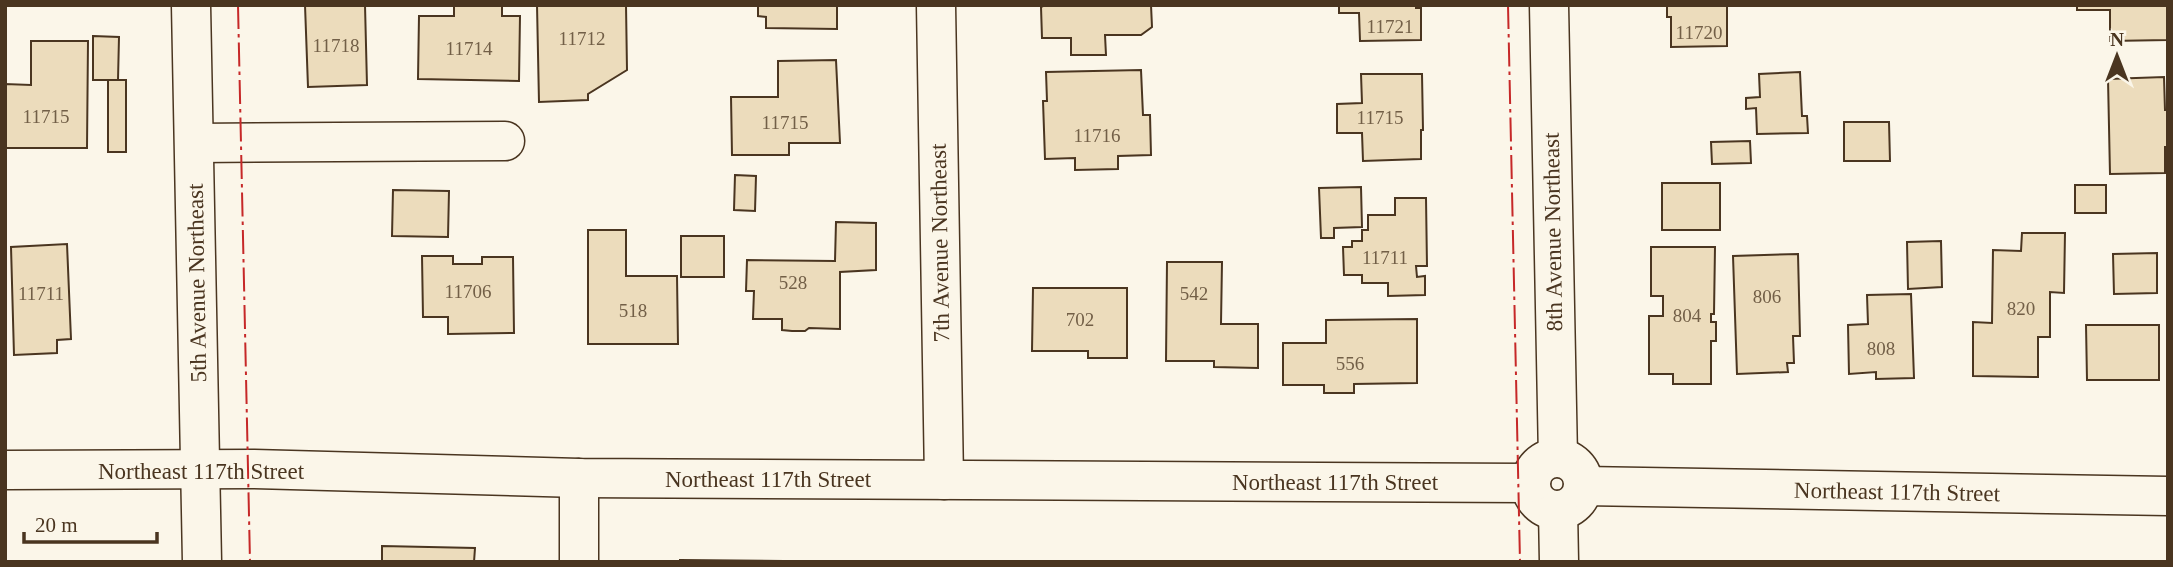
<svg xmlns="http://www.w3.org/2000/svg" width="2173" height="567" font-family="Georgia,serif">
<rect width="100%" height="100%" fill="#fbf6e9"/>
<!-- building -->
<g fill="#ecdcbc" stroke="#4a3520" stroke-width="2">
<path d="M 305,5 L 365,5 L 367,85 L 308,87 Z"/>
<path d="M 454,5 L 502,5 L 502,16 L 520,16 L 519,81 L 418,79 L 419,16 L 454,16 Z"/>
<path d="M 537,5 L 626,5 L 627,70 L 588,94 L 588,100 L 539,102 Z"/>
<path d="M 758,5 L 837,5 L 837,29 L 766,28 L 766,17 L 758,16 Z"/>
<path d="M 1045,5 L 1151,5 L 1152,27 L 1141,35 L 1105,35 L 1106,55 L 1071,55 L 1071,38 L 1042,38 L 1041,7 Z"/>
<path d="M 1339,5 L 1416,5 L 1416,8 L 1421,8 L 1421,40 L 1360,41 L 1359,13 L 1339,13 Z"/>
<path d="M 1667,5 L 1727,5 L 1727,46 L 1671,47 L 1671,17 L 1667,17 Z"/>
<path d="M 2077,5 L 2168,5 L 2168,40 L 2110,41 L 2110,10 L 2077,10 Z"/>
<path d="M 93,36 L 119,37 L 118,80 L 93,80 Z"/>
<path d="M 31,41 L 88,41 L 87,148 L 5,148 L 5,84 L 31,85 Z"/>
<path d="M 836,60 L 840,143 L 789,143 L 789,155 L 732,155 L 731,97 L 778,97 L 778,61 Z"/>
<path d="M 1141,70 L 1143,115 L 1150,115 L 1151,155 L 1118,156 L 1118,169 L 1075,170 L 1075,158 L 1045,159 L 1043,101 L 1047,101 L 1046,72 Z"/>
<path d="M 1800,72 L 1802,116 L 1807,116 L 1808,133 L 1757,134 L 1756,108 L 1746,109 L 1746,98 L 1760,97 L 1759,74 Z"/>
<path d="M 1361,74 L 1422,74 L 1423,130 L 1421,130 L 1421,159 L 1363,161 L 1362,133 L 1337,133 L 1337,104 L 1362,103 Z"/>
<path d="M 2164,77 L 2165,110 L 2168,110 L 2168,147 L 2165,147 L 2165,173 L 2110,174 L 2108,79 Z"/>
<rect x="108" y="80" width="18" height="72"/>
<path d="M 1844,122 L 1889,122 L 1890,161 L 1844,161 Z"/>
<path d="M 1750,141 L 1751,163 L 1712,164 L 1711,142 Z"/>
<path d="M 735,175 L 756,176 L 755,211 L 734,210 Z"/>
<rect x="1662" y="183" width="58" height="47"/>
<rect x="2075" y="185" width="31" height="28"/>
<path d="M 1361,187 L 1362,227 L 1334,228 L 1334,238 L 1321,238 L 1319,188 Z"/>
<path d="M 393,190 L 449,191 L 448,237 L 392,236 Z"/>
<path d="M 1395,198 L 1426,198 L 1427,266 L 1416,266 L 1417,277 L 1425,276 L 1425,295 L 1388,296 L 1388,283 L 1362,283 L 1362,275 L 1344,275 L 1343,247 L 1352,247 L 1352,241 L 1362,241 L 1362,230 L 1368,230 L 1368,215 L 1395,215 Z"/>
<path d="M 836,222 L 876,223 L 876,270 L 840,272 L 840,329 L 809,328 L 805,331 L 792,331 L 782,330 L 782,319 L 753,319 L 754,291 L 746,291 L 747,260 L 835,261 Z"/>
<path d="M 588,230 L 626,230 L 626,276 L 677,276 L 678,344 L 588,344 Z"/>
<path d="M 2022,233 L 2065,233 L 2064,293 L 2050,292 L 2050,337 L 2038,337 L 2038,377 L 1973,376 L 1973,322 L 1992,323 L 1993,250 L 2021,251 Z"/>
<rect x="681" y="236" width="43" height="41"/>
<path d="M 1941,241 L 1942,287 L 1908,289 L 1907,242 Z"/>
<path d="M 67,244 L 71,339 L 57,340 L 57,353 L 14,355 L 11,247 Z"/>
<path d="M 1651,247 L 1715,247 L 1714,314 L 1711,314 L 1711,322 L 1716,322 L 1716,341 L 1711,341 L 1711,384 L 1673,384 L 1673,374 L 1649,374 L 1649,316 L 1663,316 L 1663,296 L 1651,296 Z"/>
<path d="M 2157,253 L 2157,293 L 2114,294 L 2113,254 Z"/>
<path d="M 1798,254 L 1800,336 L 1793,336 L 1794,363 L 1787,363 L 1788,372 L 1737,374 L 1733,256 Z"/>
<path d="M 422,256 L 453,256 L 453,264 L 482,264 L 482,257 L 513,257 L 514,333 L 448,334 L 448,317 L 423,317 Z"/>
<path d="M 1167,262 L 1222,262 L 1221,324 L 1258,324 L 1258,368 L 1214,367 L 1214,361 L 1166,361 Z"/>
<path d="M 1033,288 L 1127,288 L 1127,358 L 1088,358 L 1088,351 L 1032,351 Z"/>
<path d="M 1911,294 L 1914,378 L 1876,379 L 1876,372 L 1849,374 L 1848,325 L 1868,324 L 1867,295 Z"/>
<path d="M 1417,319 L 1417,383 L 1354,384 L 1354,393 L 1324,393 L 1324,385 L 1283,385 L 1283,343 L 1326,343 L 1326,320 Z"/>
<path d="M 2086,325 L 2159,325 L 2159,380 L 2087,380 Z"/>
<path d="M 382,546 L 475,548 L 474,562 L 382,562 Z"/>
<path d="M 680,560 L 783,561 L 783,562 L 680,562 Z"/>
</g>
<g fill="none" stroke-linecap="round" stroke-linejoin="round">
<!-- minor casing -->
<g stroke="#4a3520" stroke-width="41">
<g id="minor">
<path d="M 936,5 L 944,480"/>
<path d="M 1549,5 L 1558,458"/>
<path d="M 195,143 L 505,141"/>
<circle cx="1557" cy="484" r="26"/>
<path d="M 5,470 L 254,469 L 579,478 L 1531,483"/>
<path d="M 1583,486 L 2168,496"/>
<path d="M 1558,510 L 1559,562"/>
<path d="M 579,562 L 579,478"/>
</g>
</g>
<!-- major casing -->
<g stroke="#4a3520" stroke-width="41">
<path id="major" d="M 191,5 L 202,562"/>
</g>
<!-- minor -->
<use href="#minor" stroke="#fbf6e9" stroke-width="38"/>
<!-- major -->
<use href="#major" stroke="#fbf6e9" stroke-width="38"/>
<!-- power -->
<g stroke="#c62828" stroke-width="2" stroke-dasharray="24 5 3.5 5" stroke-linecap="butt">
<path d="M 238,5 L 250,562"/>
<path d="M 1508,5 L 1520,562"/>
</g>
</g>
<g text-anchor="middle" dominant-baseline="central" stroke-width="5" stroke-linejoin="round" paint-order="stroke">
<!-- number labels -->
<g font-size="19" fill="#725f47">
<text x="1390" y="26">11721</text>
<text x="1699" y="32">11720</text>
<text x="582" y="38">11712</text>
<text x="336" y="45">11718</text>
<text x="469" y="48">11714</text>
<text x="46" y="116">11715</text>
<text x="1380" y="117">11715</text>
<text x="785" y="122">11715</text>
<text x="1097" y="135">11716</text>
<text x="1385" y="257">11711</text>
<text x="793" y="282">528</text>
<text x="468" y="291">11706</text>
<text x="41" y="293">11711</text>
<text x="1194" y="293">542</text>
<text x="1767" y="296">806</text>
<text x="2021" y="308">820</text>
<text x="633" y="310">518</text>
<text x="1687" y="315">804</text>
<text x="1080" y="319">702</text>
<text x="1881" y="348">808</text>
<text x="1350" y="363">556</text>
</g>
<!-- street labels -->
<g font-size="23" fill="#4a3520" stroke="#fbf6e9">
<text transform="translate(1553 232) rotate(-91)">8th Avenue Northeast</text>
<text transform="translate(940 243) rotate(-91)">7th Avenue Northeast</text>
<text transform="translate(197 283) rotate(-91)">5th Avenue Northeast</text>
<text x="201" y="471">Northeast 117th Street</text>
<text x="768" y="479">Northeast 117th Street</text>
<text x="1335" y="482">Northeast 117th Street</text>
<text transform="translate(1897 492) rotate(1)">Northeast 117th Street</text>
</g>
</g>
<!-- border -->
<rect width="2173" height="567" fill="none" stroke="#4a3520" stroke-width="14"/>
<!-- north arrow -->
<g transform="translate(2117 56)" stroke="#fbf6e9" stroke-width="5" paint-order="stroke">
<path d="M0-5L12 26L0 18L-12 26Z" fill="#4a3520"/>
<text y="-10" font-size="19" font-weight="bold" text-anchor="middle" fill="#4a3520">N</text>
</g>
<!-- scale -->
<path d="M24 532v10h133v-10" fill="none" stroke="#4a3520" stroke-width="3.5"/>
<text x="35" y="532" font-size="21" fill="#4a3520" stroke="#fbf6e9" stroke-width="5" paint-order="stroke">20 m</text>
</svg>
